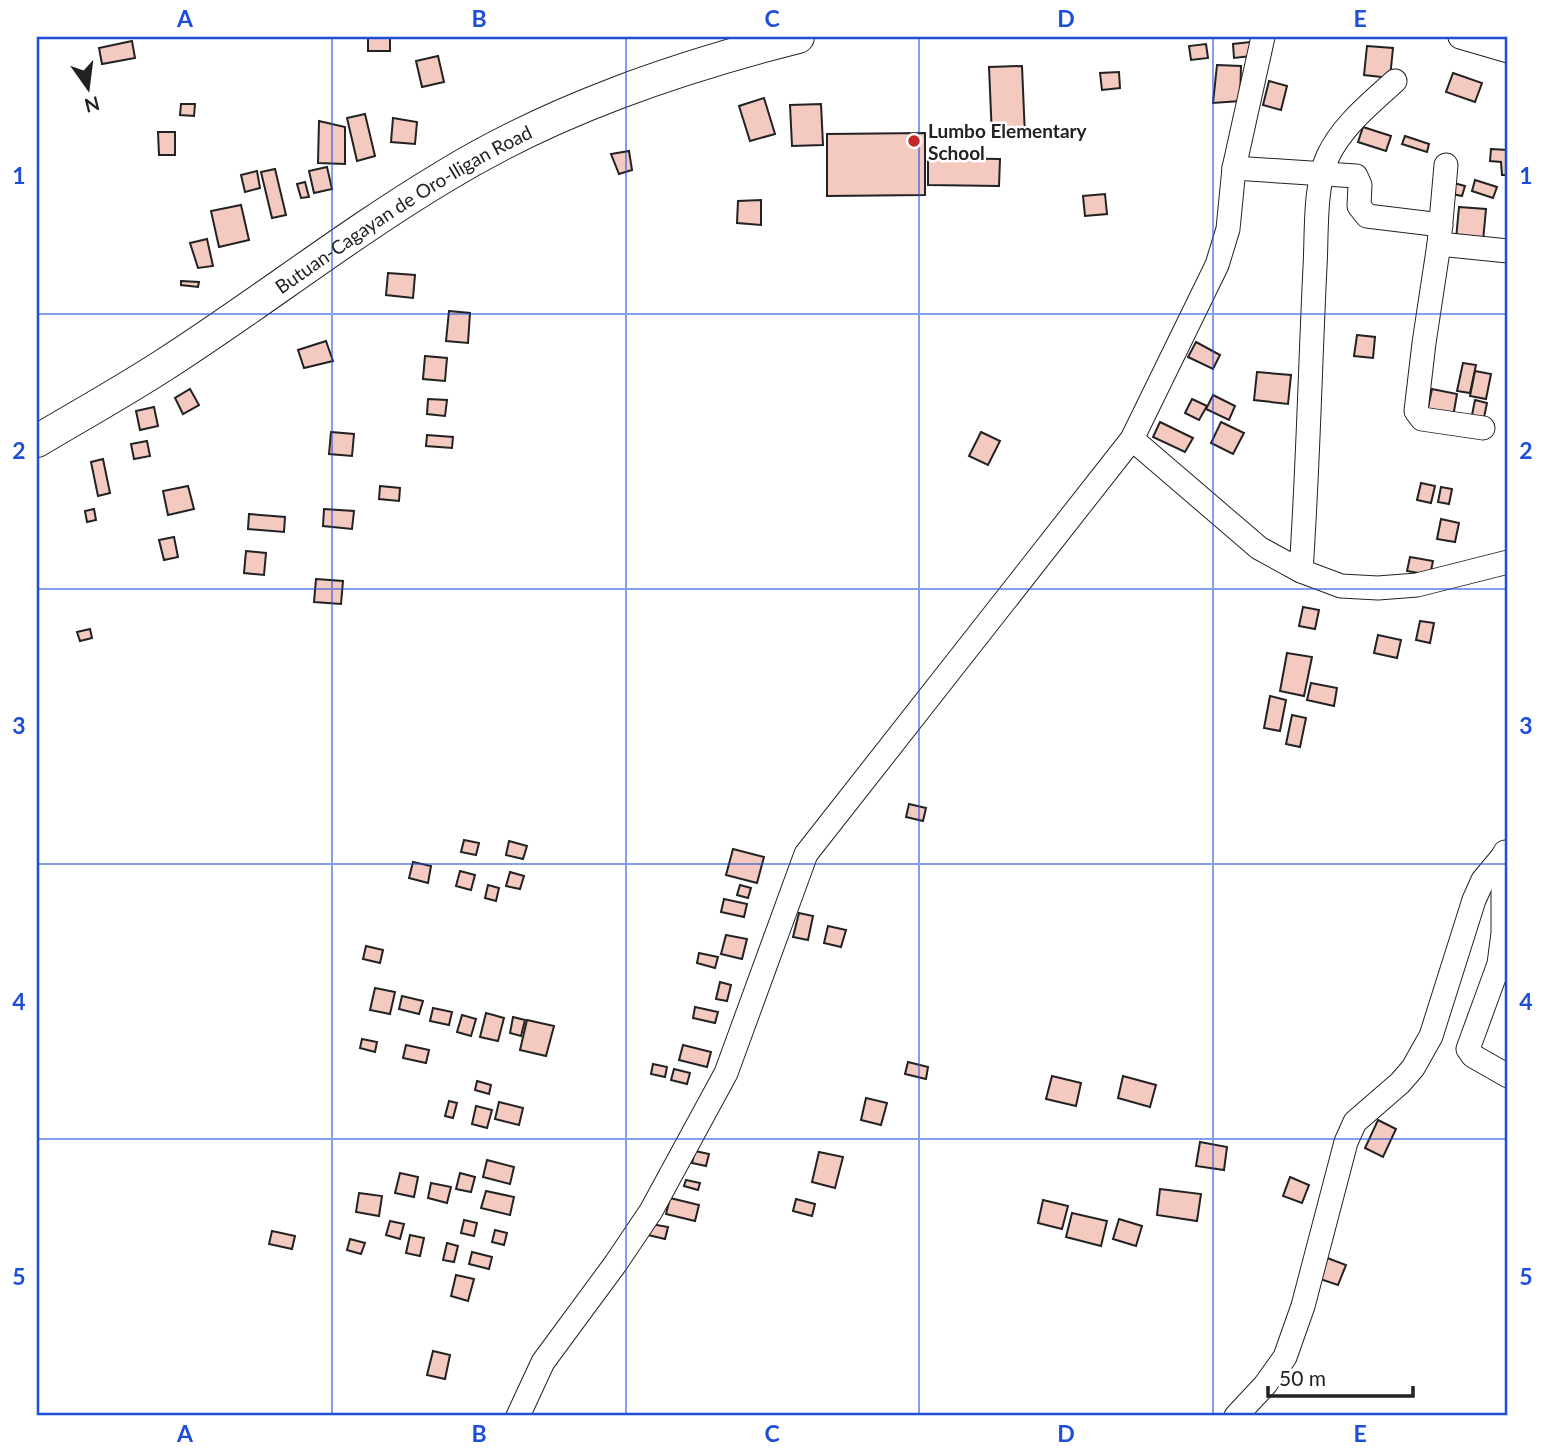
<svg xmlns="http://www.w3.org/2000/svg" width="1545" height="1453" font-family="Lato,sans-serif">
<rect width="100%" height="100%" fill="#fff"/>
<!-- building -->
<g fill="#f3c9c0" stroke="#222" stroke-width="2">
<rect x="368" y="37" width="22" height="14"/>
<path d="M 132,41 L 135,58 L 102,64 L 99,48 Z"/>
<path d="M 1250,42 L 1251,56 L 1234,58 L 1233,44 Z"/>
<path d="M 1206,44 L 1208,58 L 1191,60 L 1189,46 Z"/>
<path d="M 1367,46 L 1393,48 L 1390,78 L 1364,75 Z"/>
<path d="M 438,56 L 444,82 L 422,87 L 416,61 Z"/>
<path d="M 1217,65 L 1241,66 L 1240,101 L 1213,103 Z"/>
<path d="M 1022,66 L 1025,136 L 992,137 L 989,67 Z"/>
<path d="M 1119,72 L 1120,88 L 1102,90 L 1100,73 Z"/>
<path d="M 1453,73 L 1482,83 L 1475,102 L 1446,92 Z"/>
<path d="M 1269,81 L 1287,86 L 1281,110 L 1263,105 Z"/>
<path d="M 764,98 L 775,134 L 750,141 L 739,106 Z"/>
<path d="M 181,104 L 195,104 L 194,116 L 180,115 Z"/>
<path d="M 821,104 L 823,145 L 792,146 L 790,105 Z"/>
<path d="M 365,114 L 375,156 L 357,161 L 347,118 Z"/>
<path d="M 393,118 L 417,122 L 415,144 L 391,142 Z"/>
<path d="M 319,121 L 345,127 L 345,164 L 318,163 Z"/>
<path d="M 1363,127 L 1391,136 L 1386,151 L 1358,142 Z"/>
<path d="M 158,132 L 175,132 L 175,155 L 159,155 Z"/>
<path d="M 925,133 L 925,195 L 827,196 L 827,134 Z"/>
<path d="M 1405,136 L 1429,144 L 1427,152 L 1402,144 Z"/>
<path d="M 1491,149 L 1508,150 L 1508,175 L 1502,175 L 1501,162 L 1490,161 Z"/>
<path d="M 629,151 L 632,170 L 619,174 L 611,154 Z"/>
<path d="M 928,158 L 1000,159 L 999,186 L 928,185 Z"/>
<path d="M 327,167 L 332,189 L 314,193 L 309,171 Z"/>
<path d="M 275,169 L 286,215 L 272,218 L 261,172 Z"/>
<path d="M 257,171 L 260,188 L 245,192 L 241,175 Z"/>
<path d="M 1475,180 L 1497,187 L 1493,198 L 1472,191 Z"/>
<path d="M 305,182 L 309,197 L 301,198 L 297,184 Z"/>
<path d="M 1450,182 L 1465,186 L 1462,196 L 1447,193 Z"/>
<path d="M 1105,194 L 1107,214 L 1085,216 L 1083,196 Z"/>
<path d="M 761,200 L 761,225 L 737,223 L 738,201 Z"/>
<path d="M 241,205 L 249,240 L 219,247 L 211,211 Z"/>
<path d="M 1459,207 L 1486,209 L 1483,241 L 1456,239 Z"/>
<path d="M 207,239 L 213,266 L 198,268 L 190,243 Z"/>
<path d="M 388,273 L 415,275 L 413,298 L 386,295 Z"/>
<path d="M 181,281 L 199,282 L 198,287 L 181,285 Z"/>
<path d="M 449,311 L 470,313 L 468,343 L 446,341 Z"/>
<path d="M 1357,335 L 1375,337 L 1373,358 L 1354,356 Z"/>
<path d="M 326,341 L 333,361 L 304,368 L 298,350 Z"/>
<path d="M 1196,342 L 1220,355 L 1213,369 L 1188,357 Z"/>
<path d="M 425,356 L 447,358 L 445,381 L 423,379 Z"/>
<path d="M 1463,363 L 1476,365 L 1470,393 L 1457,391 Z"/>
<path d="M 1475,371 L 1491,374 L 1486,399 L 1470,396 Z"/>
<path d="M 1257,372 L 1291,375 L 1288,404 L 1254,400 Z"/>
<path d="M 190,389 L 199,405 L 183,414 L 175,398 Z"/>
<path d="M 1432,389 L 1457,394 L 1453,417 L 1427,412 Z"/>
<path d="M 1213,395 L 1235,406 L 1229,420 L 1206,409 Z"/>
<path d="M 428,399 L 447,400 L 445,416 L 427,414 Z"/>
<path d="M 1192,399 L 1207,406 L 1199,420 L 1185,413 Z"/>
<path d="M 1475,400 L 1487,403 L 1482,427 L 1470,425 Z"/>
<path d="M 154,407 L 158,426 L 140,430 L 136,411 Z"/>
<path d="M 1160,422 L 1193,438 L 1185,452 L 1153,437 Z"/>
<path d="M 1221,422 L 1244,433 L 1233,454 L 1211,443 Z"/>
<path d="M 331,432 L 354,434 L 352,456 L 329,454 Z"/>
<path d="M 981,432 L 1000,441 L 988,465 L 969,456 Z"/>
<path d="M 427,435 L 453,437 L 452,448 L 426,446 Z"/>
<path d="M 147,441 L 150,456 L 134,459 L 131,444 Z"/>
<path d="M 103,459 L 110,493 L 98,496 L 91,462 Z"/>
<path d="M 1421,483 L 1435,486 L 1431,503 L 1417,500 Z"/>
<path d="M 188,486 L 194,509 L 168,515 L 163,491 Z"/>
<path d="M 380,486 L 400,488 L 399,501 L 379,499 Z"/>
<path d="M 1441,487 L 1452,489 L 1449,504 L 1438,502 Z"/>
<path d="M 94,509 L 96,520 L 87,522 L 85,511 Z"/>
<path d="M 324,509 L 354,511 L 352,529 L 323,526 Z"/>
<path d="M 249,514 L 285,517 L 284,532 L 248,529 Z"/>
<path d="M 1441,519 L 1459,523 L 1455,542 L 1437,539 Z"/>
<path d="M 174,537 L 178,557 L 164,560 L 159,540 Z"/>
<path d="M 246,551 L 266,553 L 264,575 L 244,573 Z"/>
<path d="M 1410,557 L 1433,561 L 1430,575 L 1407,571 Z"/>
<path d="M 316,579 L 343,581 L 341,604 L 314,602 Z"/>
<path d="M 1303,607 L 1319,610 L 1315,629 L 1299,626 Z"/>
<path d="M 1420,621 L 1434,623 L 1430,643 L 1416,640 Z"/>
<path d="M 90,629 L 92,638 L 80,641 L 77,632 Z"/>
<path d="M 1378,635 L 1401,640 L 1397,658 L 1374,653 Z"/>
<path d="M 1287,653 L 1312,657 L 1304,696 L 1280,691 Z"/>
<path d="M 1311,683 L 1337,688 L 1334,706 L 1307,700 Z"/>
<path d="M 1270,696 L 1286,700 L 1280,731 L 1264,728 Z"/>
<path d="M 1292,715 L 1306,718 L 1300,747 L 1286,744 Z"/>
<path d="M 909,804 L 926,808 L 923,821 L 906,817 Z"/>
<path d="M 464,840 L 479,843 L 476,855 L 461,852 Z"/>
<path d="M 509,841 L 527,846 L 523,859 L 506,855 Z"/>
<path d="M 733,849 L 764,857 L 757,883 L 726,875 Z"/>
<path d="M 413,862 L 431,866 L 428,883 L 409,878 Z"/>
<path d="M 460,871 L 475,875 L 471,890 L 456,886 Z"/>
<path d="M 510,872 L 524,876 L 520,889 L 506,886 Z"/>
<path d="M 488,885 L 499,888 L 496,901 L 485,898 Z"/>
<path d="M 740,885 L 751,888 L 748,898 L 737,895 Z"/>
<path d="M 724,899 L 747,904 L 744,917 L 721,912 Z"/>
<path d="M 799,913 L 813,916 L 808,940 L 793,937 Z"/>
<path d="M 828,926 L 846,930 L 841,947 L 824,943 Z"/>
<path d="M 726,935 L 747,939 L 742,959 L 721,954 Z"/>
<path d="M 366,946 L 383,950 L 380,963 L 363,959 Z"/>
<path d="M 699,953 L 718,957 L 715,968 L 697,963 Z"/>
<path d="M 720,982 L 731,985 L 727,1001 L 716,999 Z"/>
<path d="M 375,988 L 395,992 L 390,1014 L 370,1010 Z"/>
<path d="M 402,996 L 423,1001 L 419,1014 L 399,1009 Z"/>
<path d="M 695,1007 L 718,1012 L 715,1023 L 693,1018 Z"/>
<path d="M 433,1008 L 452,1012 L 449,1025 L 430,1021 Z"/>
<path d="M 486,1013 L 504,1018 L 498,1041 L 480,1037 Z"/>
<path d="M 462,1015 L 476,1019 L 471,1036 L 457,1032 Z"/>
<path d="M 513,1017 L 525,1020 L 521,1036 L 510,1033 Z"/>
<path d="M 527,1020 L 554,1026 L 546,1056 L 520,1050 Z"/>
<path d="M 362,1039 L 377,1042 L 375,1052 L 360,1048 Z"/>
<path d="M 406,1045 L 429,1050 L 426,1063 L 403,1058 Z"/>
<path d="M 683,1045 L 711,1052 L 707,1067 L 679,1060 Z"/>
<path d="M 908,1062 L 928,1067 L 926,1079 L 905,1074 Z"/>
<path d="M 653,1064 L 667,1067 L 665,1077 L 651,1074 Z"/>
<path d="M 674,1069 L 690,1073 L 687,1084 L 671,1080 Z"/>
<path d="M 1052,1076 L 1081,1083 L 1076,1106 L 1046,1099 Z"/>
<path d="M 1123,1076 L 1156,1085 L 1150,1107 L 1118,1098 Z"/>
<path d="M 477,1081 L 491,1085 L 489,1094 L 475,1090 Z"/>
<path d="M 866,1098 L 887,1103 L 881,1125 L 861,1120 Z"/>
<path d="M 449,1101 L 457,1103 L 453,1118 L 445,1116 Z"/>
<path d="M 499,1102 L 523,1108 L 519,1125 L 495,1119 Z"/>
<path d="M 476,1106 L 492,1110 L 487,1128 L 472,1124 Z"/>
<path d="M 1378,1120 L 1396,1129 L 1383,1157 L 1365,1148 Z"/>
<path d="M 1200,1142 L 1227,1147 L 1224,1170 L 1196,1166 Z"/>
<path d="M 695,1151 L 709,1154 L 706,1166 L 692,1163 Z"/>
<path d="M 819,1152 L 843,1157 L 835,1188 L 812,1182 Z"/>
<path d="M 487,1160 L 514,1167 L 510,1184 L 483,1177 Z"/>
<path d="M 400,1173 L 418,1177 L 414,1197 L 395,1193 Z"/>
<path d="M 460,1173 L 475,1177 L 471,1192 L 456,1189 Z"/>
<path d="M 1290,1177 L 1309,1185 L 1302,1203 L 1283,1196 Z"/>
<path d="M 686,1180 L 700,1183 L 698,1190 L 684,1186 Z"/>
<path d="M 431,1183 L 451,1187 L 447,1203 L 428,1198 Z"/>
<path d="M 1160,1189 L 1201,1194 L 1197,1221 L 1157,1215 Z"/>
<path d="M 486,1191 L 514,1197 L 510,1215 L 481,1208 Z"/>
<path d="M 359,1193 L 382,1196 L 379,1216 L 356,1212 Z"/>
<path d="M 670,1198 L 699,1205 L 695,1221 L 666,1214 Z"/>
<path d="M 796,1199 L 815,1204 L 812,1216 L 793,1211 Z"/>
<path d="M 1043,1200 L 1068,1206 L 1062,1229 L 1038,1223 Z"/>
<path d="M 1072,1213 L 1107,1221 L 1101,1246 L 1066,1237 Z"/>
<path d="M 1119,1219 L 1142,1226 L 1136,1246 L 1113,1239 Z"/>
<path d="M 464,1220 L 477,1223 L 474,1236 L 461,1233 Z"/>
<path d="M 390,1221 L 404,1224 L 400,1239 L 386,1235 Z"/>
<path d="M 651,1224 L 668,1227 L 665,1239 L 648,1235 Z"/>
<path d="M 495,1230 L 507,1233 L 504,1245 L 492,1242 Z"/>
<path d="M 272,1231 L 295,1236 L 292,1249 L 269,1244 Z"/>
<path d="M 410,1235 L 424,1238 L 420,1256 L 406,1253 Z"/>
<path d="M 350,1239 L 365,1243 L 361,1254 L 347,1250 Z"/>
<path d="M 447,1243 L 458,1246 L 454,1262 L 443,1260 Z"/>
<path d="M 472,1252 L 492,1257 L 489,1269 L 469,1264 Z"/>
<path d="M 1322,1256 L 1346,1265 L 1338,1285 L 1314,1277 Z"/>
<path d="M 456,1275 L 474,1279 L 468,1301 L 451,1296 Z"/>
<path d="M 433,1351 L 450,1355 L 445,1379 L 427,1375 Z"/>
</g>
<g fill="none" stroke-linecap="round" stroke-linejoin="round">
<!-- minor casing -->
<g stroke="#222" stroke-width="25">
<g id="minor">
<path d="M 1460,37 L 1508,51"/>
<path d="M 1446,165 L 1439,244 L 1424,343 L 1416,411 L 1422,419 L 1483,428"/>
<path d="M 1234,168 L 1356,176 L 1360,185 L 1359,206 L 1367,216 L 1441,225"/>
<path d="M 1439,244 L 1508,251"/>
<path d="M 1132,439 L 1259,548 L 1301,571 L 1341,586 L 1378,588 L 1417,585 L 1508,562"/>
<path d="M 1301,571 C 1308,470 1310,369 1315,267 C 1317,234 1314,186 1328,156 C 1342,126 1371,103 1395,81"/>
<path d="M 1505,852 L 1503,856 L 1503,933 L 1499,964 L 1468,1049 L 1473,1056 L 1508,1076"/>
<path d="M 518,1416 L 543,1362 L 616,1263 L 651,1211 L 726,1073 L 806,854 L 1132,439 L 1217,265 L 1228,229 L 1234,168 L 1263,37"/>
<path d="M 1236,1416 L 1265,1385 L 1285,1357 L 1303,1306 L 1346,1142 L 1355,1122 L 1400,1083 L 1413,1068 L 1431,1036 L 1474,900 L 1483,880 L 1503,856"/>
</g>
</g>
<!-- highway casing -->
<g stroke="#222" stroke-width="34">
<g id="highway">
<path id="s1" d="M 37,441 C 79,416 122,392 164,365 C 259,304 348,234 445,176 C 553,110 676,68 798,37"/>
</g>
</g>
<!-- minor -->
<use href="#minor" stroke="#fff" stroke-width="23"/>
<!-- highway -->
<use href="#highway" stroke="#fff" stroke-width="32"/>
</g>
<!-- grid -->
<path fill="none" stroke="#1d4ed8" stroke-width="2" stroke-opacity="0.55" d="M 332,37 L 332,1416M 626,37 L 626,1416M 919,37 L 919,1416M 1213,37 L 1213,1416M 37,314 L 1508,314M 37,589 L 1508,589M 37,864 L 1508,864M 37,1139 L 1508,1139"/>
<!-- markers -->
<circle fill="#c62828" stroke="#fff" stroke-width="2.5" cx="914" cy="141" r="7"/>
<g text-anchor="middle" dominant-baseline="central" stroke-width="5" stroke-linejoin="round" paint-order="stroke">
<!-- poi labels -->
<g font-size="19" font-weight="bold" fill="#222" stroke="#fff" text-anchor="start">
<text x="928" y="130">Lumbo Elementary<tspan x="928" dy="22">School</tspan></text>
</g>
<!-- street labels -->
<g font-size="19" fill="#222" stroke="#fff">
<text stroke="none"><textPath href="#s1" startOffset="434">Butuan-Cagayan de Oro-Iligan Road</textPath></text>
</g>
</g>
<!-- border -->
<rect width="1545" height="1453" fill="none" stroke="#ffffff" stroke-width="77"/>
<!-- north arrow -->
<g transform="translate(88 88) rotate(166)" stroke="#ffffff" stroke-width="5" paint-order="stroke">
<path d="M0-5L12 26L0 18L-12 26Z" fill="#222222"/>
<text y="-10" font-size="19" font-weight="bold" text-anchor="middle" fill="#222222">N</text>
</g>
<!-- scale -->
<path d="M1268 1386v10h145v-10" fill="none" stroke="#222222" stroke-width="3.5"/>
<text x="1279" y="1386" font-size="21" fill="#222222" stroke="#ffffff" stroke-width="5" paint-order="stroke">50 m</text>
<rect x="38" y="38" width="1468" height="1376" fill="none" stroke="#1d4ed8" stroke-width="2.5"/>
<g font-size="23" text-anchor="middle" font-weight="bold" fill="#1d4ed8">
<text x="185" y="27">A</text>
<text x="479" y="27">B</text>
<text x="772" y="27">C</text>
<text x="1066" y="27">D</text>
<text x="1360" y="27">E</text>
<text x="19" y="184">1</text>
<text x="1526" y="184">1</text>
<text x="19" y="459">2</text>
<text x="1526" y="459">2</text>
<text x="19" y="734">3</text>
<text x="1526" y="734">3</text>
<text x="19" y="1010">4</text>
<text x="1526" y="1010">4</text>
<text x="19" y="1285">5</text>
<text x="1526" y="1285">5</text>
<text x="185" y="1442">A</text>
<text x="479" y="1442">B</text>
<text x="772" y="1442">C</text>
<text x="1066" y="1442">D</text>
<text x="1360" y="1442">E</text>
</g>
</svg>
